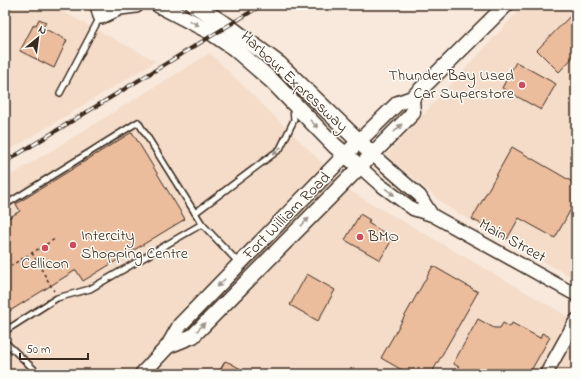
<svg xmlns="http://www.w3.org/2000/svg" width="581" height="379" font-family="'Indie Flower',sans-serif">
<rect width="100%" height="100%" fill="#f8e9dc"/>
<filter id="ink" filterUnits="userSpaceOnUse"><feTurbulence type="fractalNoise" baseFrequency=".025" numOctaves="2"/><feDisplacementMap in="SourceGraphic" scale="8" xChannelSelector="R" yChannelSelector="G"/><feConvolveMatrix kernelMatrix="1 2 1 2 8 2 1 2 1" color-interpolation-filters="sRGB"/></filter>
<g filter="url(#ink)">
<!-- built -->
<g fill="#f4dcc9">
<path d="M 5,5 L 50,5 L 156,61 L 5,153 Z"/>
<path d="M 524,5 L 576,5 L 576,280 L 447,207 L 386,155 Z"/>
<path d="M 210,53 L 352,192 L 576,321 L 576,374 L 5,374 L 5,179 Z"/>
</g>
<!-- building -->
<g fill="#ecbd9d" stroke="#3b2a1e">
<path d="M 576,10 L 576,54 L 559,72 L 537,50 Z"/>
<path d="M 39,19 L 46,22 L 43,28 L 67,40 L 54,68 L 20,51 L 34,24 L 36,25 Z"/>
<path d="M 516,62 L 556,84 L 541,110 L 502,88 Z"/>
<path d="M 132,132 L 185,219 L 83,281 L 76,270 L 5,314 L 5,220 L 20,211 L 16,204 Z"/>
<path d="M 512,147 L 576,184 L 576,200 L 555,238 L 519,218 L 507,239 L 472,219 Z"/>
<path d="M 360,214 L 370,220 L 368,223 L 393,238 L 380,260 L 345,240 Z"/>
<path d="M 433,266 L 478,292 L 431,374 L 409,374 L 381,358 Z"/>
<path d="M 307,274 L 335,290 L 318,321 L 290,305 Z"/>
<path d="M 478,319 L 494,328 L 500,328 L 503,323 L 510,327 L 512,323 L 540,338 L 542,333 L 550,337 L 529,374 L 463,374 L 457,371 L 459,367 L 454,364 L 454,362 Z"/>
<path d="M 225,361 L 230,363 L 250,374 L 218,374 Z"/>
</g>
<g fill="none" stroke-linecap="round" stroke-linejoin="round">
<!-- service casing -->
<g stroke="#3b2a1e" stroke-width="8">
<g id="service">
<path d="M 60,93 L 100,17"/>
<path d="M 5,205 L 138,122 L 202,224 L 239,263"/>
<path d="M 195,213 L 280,149 L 294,120 L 293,108"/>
<path d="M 5,331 L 57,298 L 90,289 L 202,224"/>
<path d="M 5,342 L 39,374"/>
</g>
</g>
<!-- tertiary casing -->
<g stroke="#3b2a1e" stroke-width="15">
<g id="tertiary">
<path d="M 373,155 L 420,196 L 432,215"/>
<path d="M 360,167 L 379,184 L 413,209 L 432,215 L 576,295"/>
<path d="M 546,374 L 576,320"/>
</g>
</g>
<!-- secondary casing -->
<g stroke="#3b2a1e" stroke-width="17">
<g id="secondary">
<path d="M 168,346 L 193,336 L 413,113 L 412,98"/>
<path d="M 142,374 L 168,346 L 180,325 L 346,154 L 398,103 L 412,98 L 506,5"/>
</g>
</g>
<!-- primary casing -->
<g stroke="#3b2a1e" stroke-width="18">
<g id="primary">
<path d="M 98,5 L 101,16 L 120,7 L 136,5"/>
<path d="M 159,5 L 209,31 L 234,48 L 272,81 L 335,146 L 360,167"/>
<path d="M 194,5 L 228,26 L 279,64 L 373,155"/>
</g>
</g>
<!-- path -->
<g stroke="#3b2a1e" stroke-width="1.5" stroke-dasharray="3 3" stroke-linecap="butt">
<path d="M 32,253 L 54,291"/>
<path d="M 5,269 L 55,239"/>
</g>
<!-- service -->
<use href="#service" stroke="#fdfcf7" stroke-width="5"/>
<!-- tertiary -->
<use href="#tertiary" stroke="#fdfcf7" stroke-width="12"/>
<!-- secondary -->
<use href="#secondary" stroke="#fdfcf7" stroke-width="14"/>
<!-- primary -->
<use href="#primary" stroke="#fdfcf7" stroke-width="15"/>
<!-- rail casing -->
<g stroke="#3b2a1e" stroke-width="4">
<path id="rail" d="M 5,162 L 262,5"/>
</g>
<!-- rail -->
<use href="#rail" stroke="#fdfcf7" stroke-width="2.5" stroke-dasharray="8" stroke-linecap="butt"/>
</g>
<!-- one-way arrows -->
<defs><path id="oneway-solid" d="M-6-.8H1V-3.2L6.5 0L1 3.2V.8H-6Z"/></defs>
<g fill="#9c938a">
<use href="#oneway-solid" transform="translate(194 23) rotate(28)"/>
<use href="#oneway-solid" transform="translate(314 124) rotate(45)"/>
<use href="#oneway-solid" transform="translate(398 128) rotate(-46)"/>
<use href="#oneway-solid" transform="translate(277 151) rotate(137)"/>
<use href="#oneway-solid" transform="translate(390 192) rotate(36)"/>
<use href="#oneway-solid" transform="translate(305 222) rotate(-45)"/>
<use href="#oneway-solid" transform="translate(221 283) rotate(134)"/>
<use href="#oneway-solid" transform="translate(201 327) rotate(-46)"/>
</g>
</g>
<!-- markers -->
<g fill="#d1495b" stroke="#fdfcf7" stroke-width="1.5">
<circle cx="522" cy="85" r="4"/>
<circle cx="360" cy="237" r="4"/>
<circle cx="73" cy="245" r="4"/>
<circle cx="45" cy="248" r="4"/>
</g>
<g text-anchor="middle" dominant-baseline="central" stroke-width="3" stroke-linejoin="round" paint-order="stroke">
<!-- poi labels -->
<g font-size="16" fill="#3b2a1e" stroke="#fdfcf7" text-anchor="start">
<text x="514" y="76" text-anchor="end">Thunder Bay Used<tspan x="514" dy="18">Car Superstore</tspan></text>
<text x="81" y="236">Intercity<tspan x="81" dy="18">Shopping Centre</tspan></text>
<text x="368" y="237">BMO</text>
<text x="45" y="264" text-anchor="middle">Cellicon</text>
</g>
<!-- street labels -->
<g font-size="16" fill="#3b2a1e" stroke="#fdfcf7">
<text transform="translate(294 82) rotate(43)">Harbour Expressway</text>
<text transform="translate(287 216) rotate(-45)">Fort William Road</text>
<text transform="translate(512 241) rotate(29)">Main Street</text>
</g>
</g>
<!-- margin -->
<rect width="581" height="379" fill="none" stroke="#fdfcf7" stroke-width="20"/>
<rect x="10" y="10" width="561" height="359" fill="none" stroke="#3b2a1e" stroke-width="1.5" filter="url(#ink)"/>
<!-- north arrow -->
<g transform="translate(38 38) rotate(29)" stroke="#fdfcf7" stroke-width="3" paint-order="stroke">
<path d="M0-3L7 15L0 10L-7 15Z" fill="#3b2a1e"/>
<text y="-6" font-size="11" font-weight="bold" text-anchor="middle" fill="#3b2a1e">N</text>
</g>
<!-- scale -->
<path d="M20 353v6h68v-6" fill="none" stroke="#3b2a1e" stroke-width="2"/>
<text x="26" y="353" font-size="12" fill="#3b2a1e" stroke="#fdfcf7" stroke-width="3" paint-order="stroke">50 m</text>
</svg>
